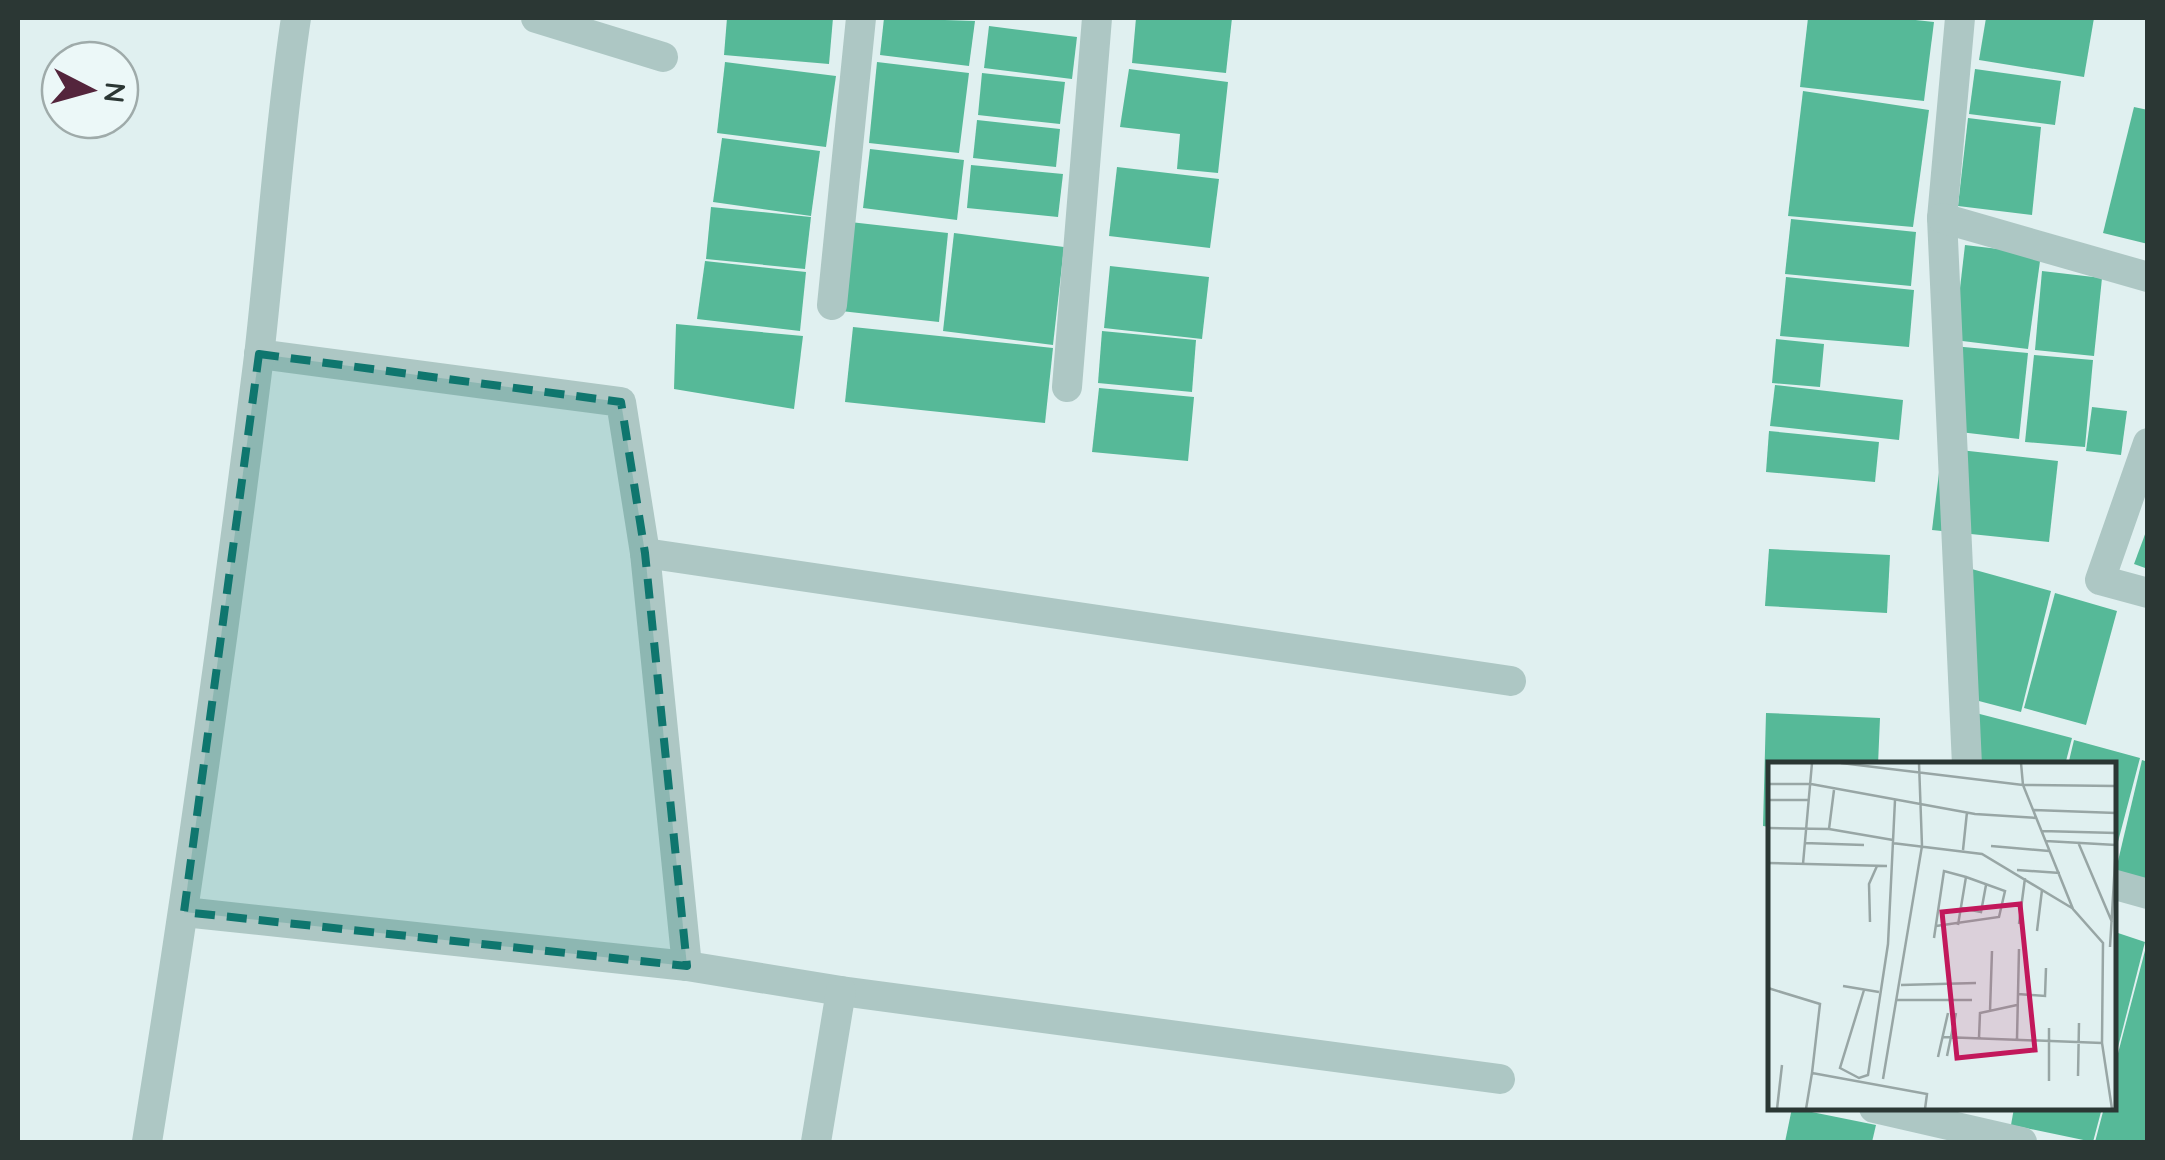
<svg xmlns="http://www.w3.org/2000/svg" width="2165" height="1160" font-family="Quicksand,sans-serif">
<rect width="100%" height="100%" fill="#e0f0f0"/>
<!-- building -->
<g fill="#56b998">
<path d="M 727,18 L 833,18 L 829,64 L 724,55 Z"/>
<path d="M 884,18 L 975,21 L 969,66 L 880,55 Z"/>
<path d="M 1136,18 L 1232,18 L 1226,73 L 1132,63 Z"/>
<path d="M 1808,18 L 1897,18 L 1934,22 L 1924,101 L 1800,87 Z"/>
<path d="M 1986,18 L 2094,18 L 2084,77 L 1979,60 Z"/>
<path d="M 989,26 L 1077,37 L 1072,79 L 984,68 Z"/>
<path d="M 725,62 L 836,76 L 826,147 L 717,133 Z"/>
<path d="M 877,62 L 969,73 L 959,153 L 869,143 Z"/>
<path d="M 1129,69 L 1228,82 L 1218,173 L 1177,169 L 1180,134 L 1120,127 Z"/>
<path d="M 1975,69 L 2061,81 L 2055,125 L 1969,114 Z"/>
<path d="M 982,73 L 1065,82 L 1060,124 L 978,115 Z"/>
<path d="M 1803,91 L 1929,110 L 1913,227 L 1788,216 Z"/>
<path d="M 2134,107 L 2148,110 L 2148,244 L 2103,233 Z"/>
<path d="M 1968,118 L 2041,127 L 2032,215 L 1958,206 Z"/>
<path d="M 977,120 L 1060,129 L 1056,167 L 973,158 Z"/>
<path d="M 722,138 L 820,151 L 811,216 L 713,202 Z"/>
<path d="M 870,149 L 964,160 L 957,220 L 863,208 Z"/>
<path d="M 971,165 L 1063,174 L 1058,217 L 967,208 Z"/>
<path d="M 1117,167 L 1219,179 L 1210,248 L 1109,236 Z"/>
<path d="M 711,207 L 811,217 L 805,269 L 706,259 Z"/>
<path d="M 1791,219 L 1916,232 L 1911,286 L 1785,274 Z"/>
<path d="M 850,222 L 948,233 L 939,322 L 841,311 Z"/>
<path d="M 954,233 L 1064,247 L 1053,345 L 943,331 Z"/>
<path d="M 1965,245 L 2041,254 L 2028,349 L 1954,340 Z"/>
<path d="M 705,261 L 806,272 L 800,331 L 697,319 Z"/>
<path d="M 1110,266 L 1209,277 L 1202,339 L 1104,328 Z"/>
<path d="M 2042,271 L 2102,278 L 2094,356 L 2035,350 Z"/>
<path d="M 1786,277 L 1914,290 L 1909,347 L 1780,336 Z"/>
<path d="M 676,324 L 803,336 L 794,409 L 674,389 Z"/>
<path d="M 853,327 L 1053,348 L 1045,423 L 845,402 Z"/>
<path d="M 1102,331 L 1196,340 L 1192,392 L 1098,383 Z"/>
<path d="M 1776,339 L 1824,344 L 1820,387 L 1772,383 Z"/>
<path d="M 1953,346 L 2028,353 L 2019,439 L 1943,430 Z"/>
<path d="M 2034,355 L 2093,360 L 2085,447 L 2025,442 Z"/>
<path d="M 1775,385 L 1903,400 L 1899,440 L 1770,426 Z"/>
<path d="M 1099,388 L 1194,397 L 1188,461 L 1092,452 Z"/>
<path d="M 2092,407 L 2127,411 L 2121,455 L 2086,451 Z"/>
<path d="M 1769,431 L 1879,442 L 1875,482 L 1766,472 Z"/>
<path d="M 1942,448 L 2058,461 L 2049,542 L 1932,530 Z"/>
<path d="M 2147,529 L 2148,529 L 2148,569 L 2134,564 Z"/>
<path d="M 1769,549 L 1890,555 L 1887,613 L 1765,606 Z"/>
<path d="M 1950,563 L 2051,591 L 2021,712 L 1952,694 Z"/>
<path d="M 2055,593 L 2117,611 L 2086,725 L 2024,708 Z"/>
<path d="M 1972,712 L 2072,738 L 2065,765 L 1973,765 Z"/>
<path d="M 1766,713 L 1880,718 L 1878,765 L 1770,765 L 1770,827 L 1763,826 Z"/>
<path d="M 2074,740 L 2140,758 L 2114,857 L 2112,765 L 2068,765 Z"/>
<path d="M 2142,760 L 2148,762 L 2148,891 L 2113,882 Z"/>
<path d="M 2112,931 L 2145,942 L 2114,1063 L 2112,1063 Z"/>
<path d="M 2146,947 L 2148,1142 L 2095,1142 L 2104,1108 L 2112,1108 L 2112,1076 Z"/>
<path d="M 1792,1108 L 1876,1125 L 1872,1142 L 1785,1142 Z"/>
<path d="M 2014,1108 L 2102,1108 L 2093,1142 L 2011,1125 Z"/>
</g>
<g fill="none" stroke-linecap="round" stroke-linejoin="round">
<!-- street -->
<g stroke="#adc7c4" stroke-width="30">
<path d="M 536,18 L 663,57"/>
<path d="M 1960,18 L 1942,218 L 1967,765"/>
<path d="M 1942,218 L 2148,277"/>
<path d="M 832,305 L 861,18"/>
<path d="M 259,354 L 621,402 L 645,553 L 687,966"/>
<path d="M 1067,387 L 1097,18"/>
<path d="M 2148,443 L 2100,580 L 2148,593"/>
<path d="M 645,553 L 1511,681"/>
<path d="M 2112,884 L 2148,894"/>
<path d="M 184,912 L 687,966 L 841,991 L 1500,1079"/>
<path d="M 1874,1108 L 2022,1142"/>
<path d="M 147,1142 C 189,881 226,619 259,356 C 272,243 279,130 296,18"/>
<path d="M 816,1142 L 841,991"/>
</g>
</g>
<!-- marked area -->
<path fill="#0f766e" fill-opacity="0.2" stroke="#0f766e" stroke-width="8" stroke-dasharray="20 12" stroke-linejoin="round" d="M 259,354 L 621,402 L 645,553 L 687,966 L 184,912 Z"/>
<!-- overview -->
<g transform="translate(1768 762)">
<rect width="348" height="348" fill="#e0f0f0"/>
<path fill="none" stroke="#98a6a5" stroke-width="2.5" d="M 73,1 L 255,23 L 348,24M 253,1 L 255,23 L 305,147 L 335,181 L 334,281 L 344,347M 0,22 L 43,22 L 207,52 L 269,56M 0,38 L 41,38M 266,48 L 348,51M 0,66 L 61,67 L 125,78M 61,67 L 66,28M 274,69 L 348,71M 278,79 L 348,83M 310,80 L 344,160M 36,81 L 96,83M 124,81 L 214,92 L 304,146M 223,84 L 281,89M 195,88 L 199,50M 0,101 L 119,104M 35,102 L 44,1M 249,108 L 292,111M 193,146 L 213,150 L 218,123M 102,160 L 101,122 L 109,104M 251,162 L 257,116M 168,164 L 231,155 L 237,129 L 198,115M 269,169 L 274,128M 166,176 L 176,109 L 198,115 L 190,163M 342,185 L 348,84M 133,223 L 208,221M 75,224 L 111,230M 0,226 L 52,242 L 44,311 L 159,332 L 157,347M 96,228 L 72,306 L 91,316 L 100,313 L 120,182 L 127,38M 250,232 L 277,234 L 278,206M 128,238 L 204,238M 222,249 L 224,189M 175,275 L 334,281M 211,276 L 212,251 L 249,243M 249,277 L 251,187M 179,294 L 188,251M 170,295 L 180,251M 310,314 L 311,261M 115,317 L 154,84 L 151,1M 281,319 L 281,266M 9,347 L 14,303M 38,347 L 44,311"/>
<path fill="#c2185b" fill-opacity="0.15" stroke="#c2185b" stroke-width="5" d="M 252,142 L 267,288 L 189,296 L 174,150 Z"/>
<rect width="348" height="348" fill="none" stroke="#2b3734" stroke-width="5"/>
</g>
<!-- border -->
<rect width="2165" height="1160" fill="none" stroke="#2b3734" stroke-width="40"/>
<!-- north arrow -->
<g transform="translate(90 90) rotate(96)"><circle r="48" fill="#ecf8f8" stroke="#9fabaa" stroke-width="2.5"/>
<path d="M0-8L18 38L0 25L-18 38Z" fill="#54253c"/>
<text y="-15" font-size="28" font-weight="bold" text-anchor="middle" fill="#2b3734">N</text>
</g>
</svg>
